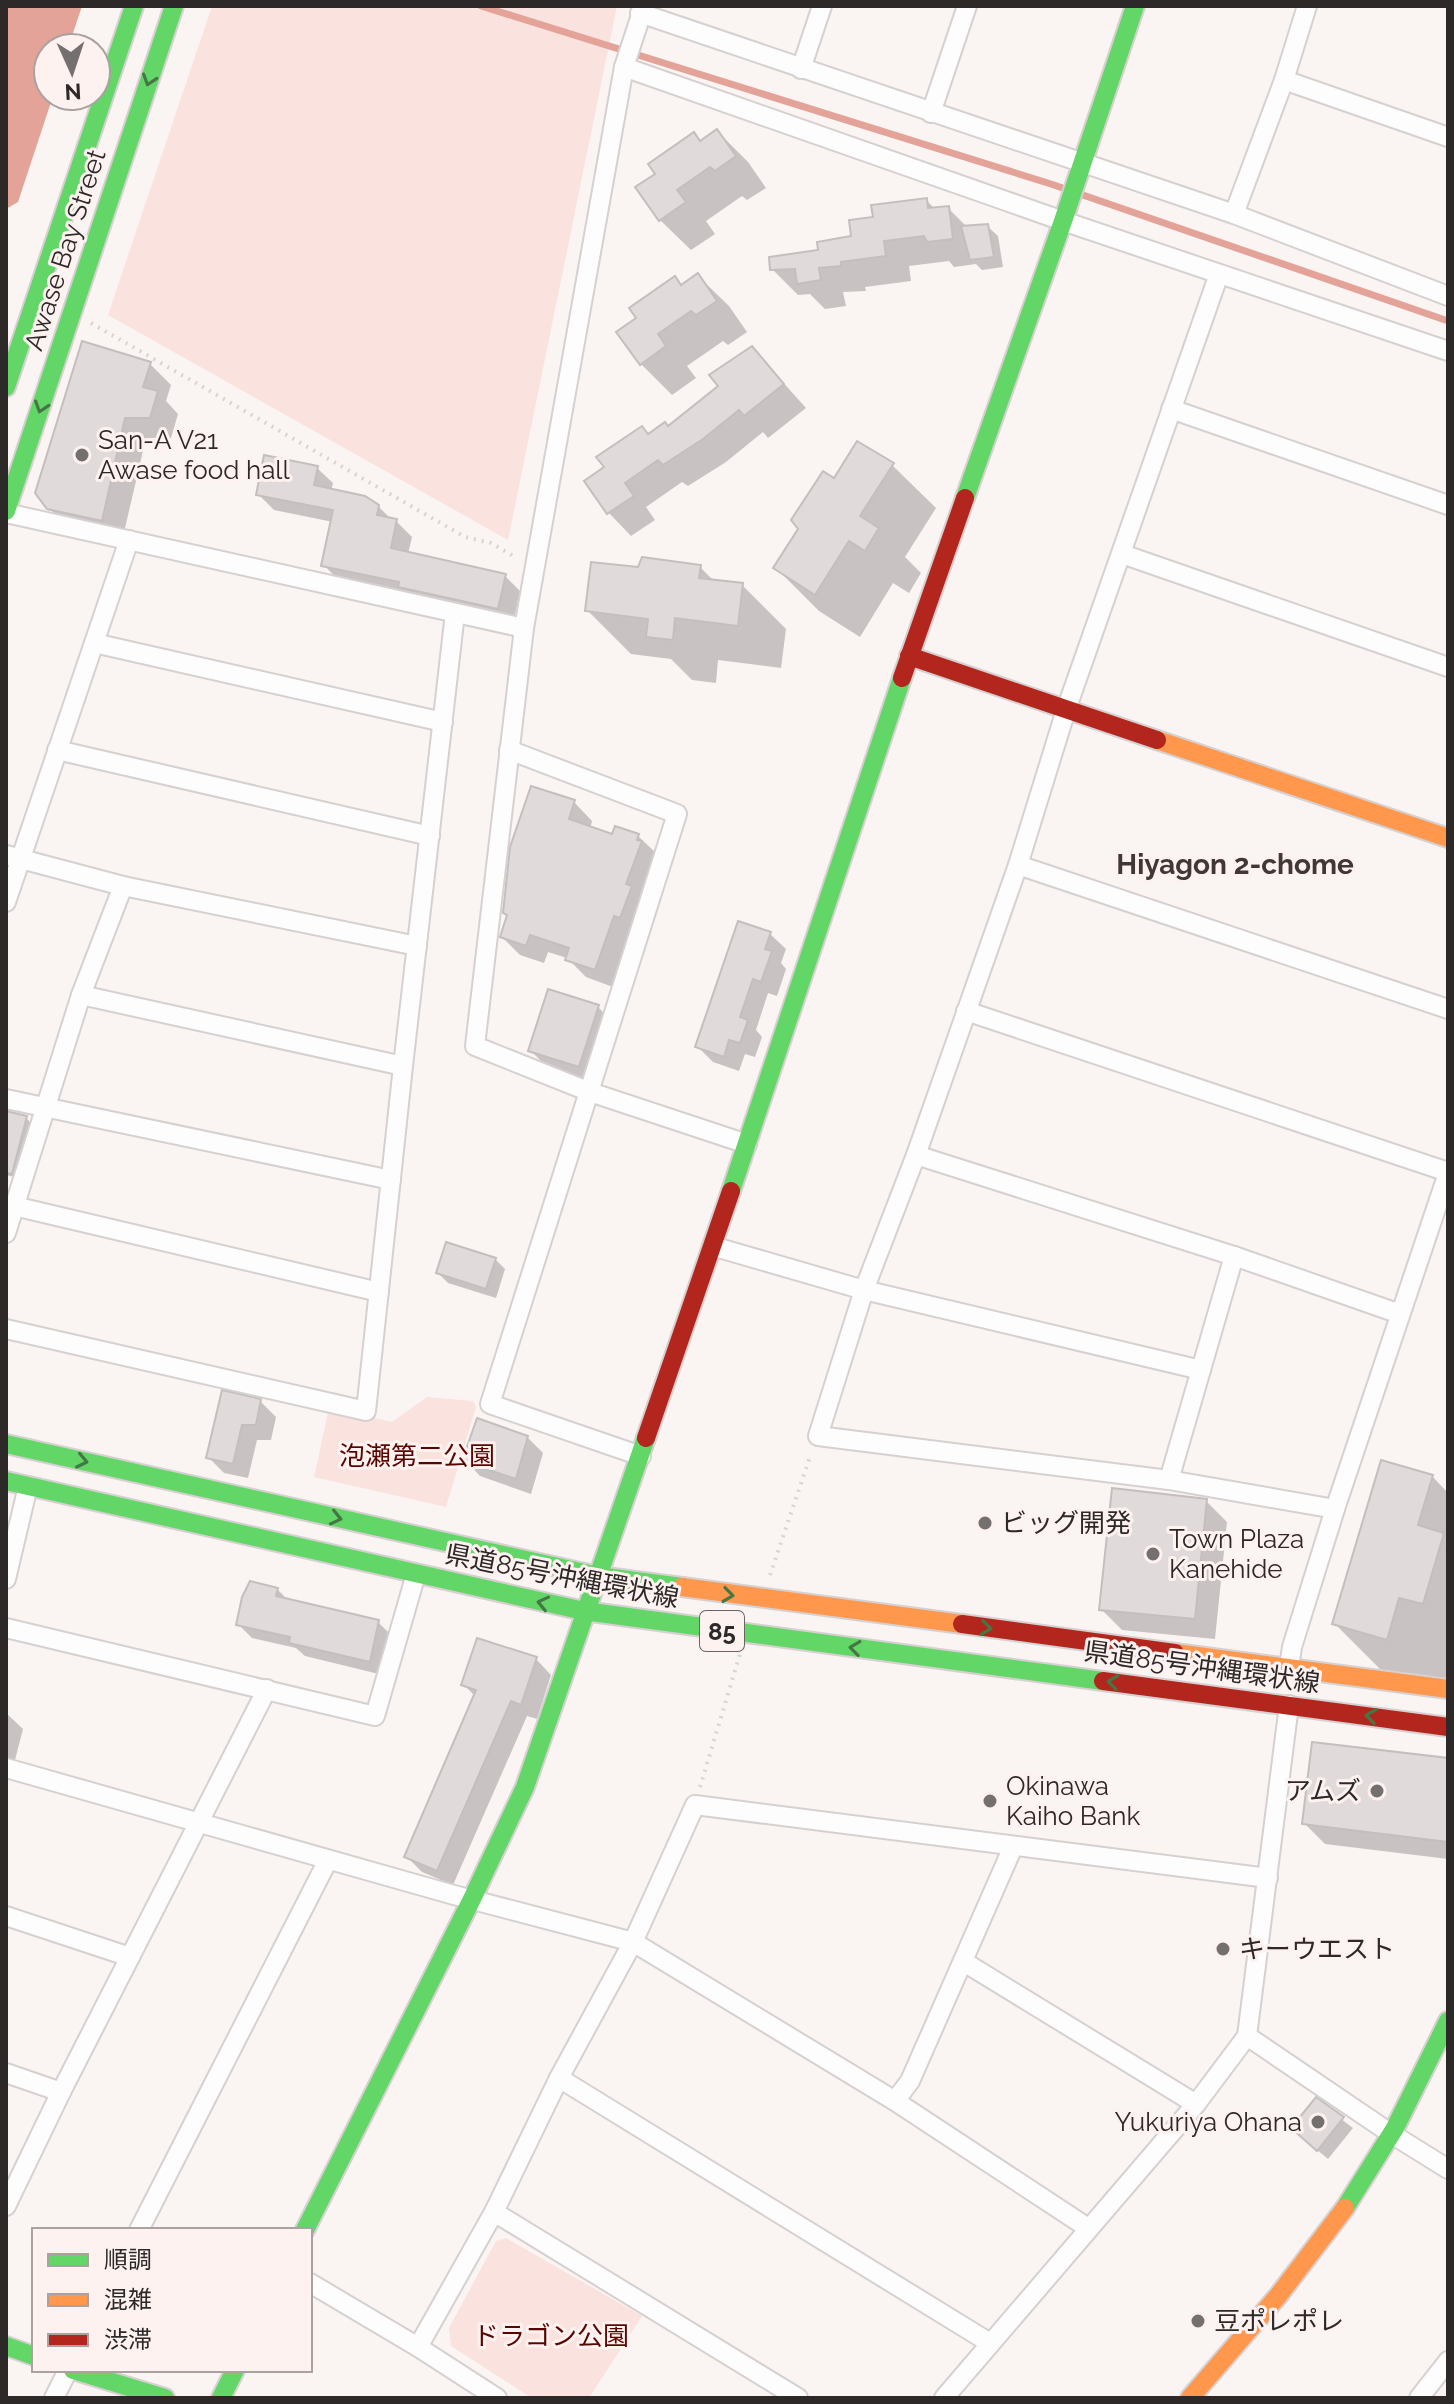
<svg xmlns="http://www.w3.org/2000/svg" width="1454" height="2404" font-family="Raleway,'Noto Sans JP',sans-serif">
<rect width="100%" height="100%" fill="#faf4f3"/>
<!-- green -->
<g fill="#fae2de">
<path d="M 212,6 L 617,6 L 508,540 L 108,315 Z"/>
<path d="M 427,1397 L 473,1401 L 476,1407 L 446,1507 L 314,1477 L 329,1408 L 392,1422 Z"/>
<path d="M 506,2238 L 642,2316 L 589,2398 L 532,2398 L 451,2346 L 449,2328 L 496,2241 Z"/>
</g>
<!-- water -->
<path fill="#e3a398" d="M 6,6 L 82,6 L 68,48 L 48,48 L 48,96 L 53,96 L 18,202 L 6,209 Z"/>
<!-- shadow -->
<g fill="#0003">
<path d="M 717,131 L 748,162 L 766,188 L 747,200 L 742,196 L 706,221 L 715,234 L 691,250 L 660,220 L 658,174 L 694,134 L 702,142 Z"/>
<path d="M 926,200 L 935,209 L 948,208 L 968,228 L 987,226 L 998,236 L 1003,267 L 982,270 L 976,264 L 954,267 L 949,261 L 909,266 L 911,281 L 865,287 L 866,291 L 843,292 L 846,306 L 825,309 L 810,294 L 798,295 L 772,269 L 853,238 L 875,218 Z"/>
<path d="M 698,276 L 729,306 L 747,332 L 728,345 L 723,341 L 687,366 L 696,378 L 672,395 L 641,364 L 639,319 L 675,279 L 683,287 Z"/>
<path d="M 752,348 L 806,408 L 768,438 L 763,432 L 726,462 L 688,486 L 682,482 L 646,507 L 655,520 L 631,536 L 609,513 L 586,482 L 650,436 L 668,428 L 721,386 Z"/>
<path d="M 150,364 L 171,385 L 166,401 L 178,414 L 171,438 L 146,438 L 122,541 L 70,529 L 48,507 Z"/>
<path d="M 892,465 L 936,508 L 905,557 L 921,573 L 909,593 L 893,583 L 860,637 L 819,611 L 776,568 L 835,481 Z"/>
<path d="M 317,468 L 333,483 L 331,491 L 378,506 L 392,520 L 396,521 L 412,537 L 408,554 L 505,576 L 520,591 L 513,624 L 339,581 L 324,565 L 333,522 L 274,510 L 258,494 Z"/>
<path d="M 700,567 L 715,582 L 742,585 L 786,629 L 781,668 L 718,660 L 716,683 L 692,680 L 671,659 L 631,654 L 587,610 L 639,569 Z"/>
<path d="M 574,802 L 592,821 L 590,829 L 613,837 L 638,836 L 657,854 L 613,987 L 586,977 L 567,958 L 548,952 L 544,963 L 520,955 L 502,937 Z"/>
<path d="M 770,934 L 786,949 L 781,963 L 786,969 L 777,996 L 768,993 L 756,1030 L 762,1037 L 755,1057 L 745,1054 L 739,1071 L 713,1062 L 698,1047 Z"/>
<path d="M 598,1007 L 613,1022 L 594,1081 L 546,1066 L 530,1050 Z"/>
<path d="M 6,1113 L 26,1118 L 36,1128 L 23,1179 L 6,1175 Z"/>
<path d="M 495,1259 L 505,1269 L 496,1298 L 448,1283 L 438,1273 Z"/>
<path d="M 260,1401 L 276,1417 L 271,1440 L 257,1440 L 248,1478 L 224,1473 L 208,1457 Z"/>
<path d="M 527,1437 L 543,1453 L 531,1494 L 480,1476 L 465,1460 Z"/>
<path d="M 1432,1476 L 1448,1493 L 1448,1678 L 1391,1680 L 1334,1623 Z"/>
<path d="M 1206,1501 L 1227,1522 L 1215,1639 L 1122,1630 L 1101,1609 Z"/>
<path d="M 277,1589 L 289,1601 L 378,1622 L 392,1636 L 383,1675 L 305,1656 L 296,1648 L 252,1638 L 238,1624 Z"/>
<path d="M 536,1659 L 551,1675 L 537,1719 L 527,1716 L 453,1885 L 422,1872 L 406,1856 L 476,1697 L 464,1685 Z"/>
<path d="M 6,1713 L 23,1729 L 15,1760 L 6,1758 Z"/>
<path d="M 1448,1760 L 1448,1859 L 1325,1844 L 1304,1823 Z"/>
<path d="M 1316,2100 L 1353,2128 L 1328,2159 L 1303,2138 Z"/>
</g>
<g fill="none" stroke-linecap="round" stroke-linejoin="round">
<!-- stream -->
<path stroke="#e3a398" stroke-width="7" d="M 481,6 L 1051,184 L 1448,321"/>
</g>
<!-- building -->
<g fill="#e0dbda" stroke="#c4bfbe" stroke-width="2">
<path d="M 717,129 L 736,156 L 715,171 L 710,167 L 677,190 L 686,202 L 659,221 L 635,187 L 655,174 L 648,164 L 694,132 L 700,141 Z"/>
<path d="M 927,198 L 928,208 L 949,206 L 953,239 L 927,242 L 924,236 L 884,241 L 886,256 L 841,262 L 841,266 L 819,268 L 821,280 L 797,284 L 795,269 L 770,270 L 769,257 L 818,250 L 817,242 L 851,236 L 849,220 L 873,217 L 871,205 Z"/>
<path d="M 988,224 L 994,257 L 970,260 L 961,226 Z"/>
<path d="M 698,273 L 717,301 L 696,315 L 691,311 L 658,334 L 666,346 L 640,365 L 616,332 L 636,318 L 629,308 L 675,276 L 681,285 Z"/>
<path d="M 82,341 L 151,362 L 143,387 L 158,391 L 150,418 L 125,418 L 102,521 L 47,509 L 35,493 Z"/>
<path d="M 752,346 L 784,384 L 744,416 L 739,410 L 703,439 L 663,465 L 658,460 L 625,483 L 634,496 L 607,514 L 584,481 L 604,467 L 596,457 L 642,426 L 648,434 L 665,422 L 668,426 L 718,386 L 709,375 Z"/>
<path d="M 857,441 L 894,463 L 860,516 L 879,528 L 865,551 L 849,541 L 815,595 L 773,568 L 798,529 L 791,520 L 823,471 L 834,478 Z"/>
<path d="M 264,455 L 318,466 L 314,485 L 365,496 L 379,505 L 377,515 L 397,519 L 391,548 L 506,574 L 498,609 L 398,587 L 399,582 L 321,566 L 333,510 L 256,495 Z"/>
<path d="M 642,557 L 701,565 L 699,578 L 743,583 L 738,626 L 675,618 L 673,640 L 646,637 L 648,619 L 585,611 L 591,562 L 638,567 Z"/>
<path d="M 531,786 L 575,800 L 569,819 L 612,834 L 615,826 L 639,834 L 637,840 L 642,841 L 626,884 L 632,886 L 620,918 L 614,916 L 595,970 L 565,960 L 569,948 L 530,935 L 526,946 L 500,937 L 507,915 L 503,913 L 510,847 Z"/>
<path d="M 738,921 L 771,932 L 765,949 L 772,951 L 761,982 L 753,979 L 740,1017 L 748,1020 L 740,1043 L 729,1040 L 724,1057 L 695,1047 Z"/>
<path d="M 548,989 L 599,1005 L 579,1067 L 528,1051 Z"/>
<path d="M 6,1111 L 27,1116 L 12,1174 L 6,1173 Z"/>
<path d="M 446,1242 L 496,1258 L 486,1289 L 436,1273 Z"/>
<path d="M 222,1390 L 261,1399 L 256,1425 L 242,1425 L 233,1464 L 206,1458 Z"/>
<path d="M 477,1418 L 528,1436 L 516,1479 L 462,1461 Z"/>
<path d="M 1381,1460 L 1433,1475 L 1418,1525 L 1444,1533 L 1423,1604 L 1399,1598 L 1387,1640 L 1332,1624 Z"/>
<path d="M 1112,1488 L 1207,1499 L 1195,1619 L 1099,1610 Z"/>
<path d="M 250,1581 L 278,1588 L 276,1596 L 379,1620 L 370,1662 L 289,1643 L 290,1637 L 236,1625 L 242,1597 Z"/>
<path d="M 477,1638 L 537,1657 L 521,1705 L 511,1701 L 437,1871 L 404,1857 L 476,1690 L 461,1685 Z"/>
<path d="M 1312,1742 L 1448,1758 L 1448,1842 L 1302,1824 Z"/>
<path d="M 1316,2097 L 1344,2117 L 1317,2151 L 1291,2128 Z"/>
</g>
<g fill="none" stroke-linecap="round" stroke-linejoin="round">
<!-- street casing -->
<g stroke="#d6d1d0" stroke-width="22">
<g id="street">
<path d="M 644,6 L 624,67 L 524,628 L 475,1046 L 590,1092 L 747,1144"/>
<path d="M 640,13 L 1234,214 L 1448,296"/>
<path d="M 624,67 L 1063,221 L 1448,351"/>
<path d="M 801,69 L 822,6"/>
<path d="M 1284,80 L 1448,137"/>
<path d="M 931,113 L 967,6"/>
<path d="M 1234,214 L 1284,80 L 1307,6"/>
<path d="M 1219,274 L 1066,710 L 1018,865 L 916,1155 L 864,1290 L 818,1436 L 1169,1480 L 1335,1509"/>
<path d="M 1171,409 L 1448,505"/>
<path d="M 6,513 L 524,628"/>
<path d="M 1122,554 L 1448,667"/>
<path d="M 94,643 L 443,722"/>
<path d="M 57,750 L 430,836"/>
<path d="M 509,750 L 677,814 L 490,1404 L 641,1456"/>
<path d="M 6,855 L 123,886 L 417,946"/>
<path d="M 1018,865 L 1448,1009"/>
<path d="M 6,902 L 129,540"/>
<path d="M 81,995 L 403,1066"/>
<path d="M 966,1011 L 1448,1172"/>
<path d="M 6,1099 L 391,1180"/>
<path d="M 916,1155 L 1234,1256 L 1400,1314"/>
<path d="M 14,1206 L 379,1292"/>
<path d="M 6,1233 L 81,995 L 123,886"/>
<path d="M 712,1246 L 864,1290 L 1201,1370"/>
<path d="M 6,1329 L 366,1411 L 403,1066 L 455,613"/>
<path d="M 1169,1480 L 1234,1256"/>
<path d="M 6,1579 L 28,1486"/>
<path d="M 6,1628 L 375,1716 L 416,1574"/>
<path d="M 1289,1667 L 1292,1647 L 1335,1509 L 1448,1173"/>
<path d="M 6,1768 L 454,1895 L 633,1942 L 895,2101 L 1088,2228"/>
<path d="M 6,1916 L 130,1957"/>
<path d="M 964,1962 L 1196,2104"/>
<path d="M 1247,2036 L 1390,2133 L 1448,2169"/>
<path d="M 6,2073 L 61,2092"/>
<path d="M 559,2078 L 990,2343"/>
<path d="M 895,2101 L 910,2081 L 1013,1847"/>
<path d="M 6,2206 L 61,2092 L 267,1689"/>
<path d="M 494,2212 L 798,2398"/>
<path d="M 139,2230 L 328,1860"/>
<path d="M 310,2283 L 418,2347 L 497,2398"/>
<path d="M 418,2347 L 494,2212 L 559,2078 L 633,1942 L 695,1805 L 1268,1878"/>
<path d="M 54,2398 L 68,2370"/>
<path d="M 944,2398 L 1196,2104 L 1247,2036 L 1289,1705"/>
<path d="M 1419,2398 L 1448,2361"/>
</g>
</g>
<!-- fast casing -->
<g stroke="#d6d1d0" stroke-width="22">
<g id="fast">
<path d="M 6,387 L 134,6"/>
<path d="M 965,498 L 1063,221 L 1135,6"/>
<path d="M 6,511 L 174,6"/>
<path d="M 731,1191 L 902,678"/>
<path d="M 6,1444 L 598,1576 L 682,1587"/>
<path d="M 6,1481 L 584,1611 L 1103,1681"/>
<path d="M 1345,2208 L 1395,2128 L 1448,2021"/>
<path d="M 305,2230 L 472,1899 L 525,1787 L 646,1438"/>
<path d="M 6,2346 L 34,2356"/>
<path d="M 73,2370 L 165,2398"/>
<path d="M 221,2398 L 235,2370"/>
</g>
</g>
<!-- slow casing -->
<g stroke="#d6d1d0" stroke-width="22">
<g id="slow">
<path d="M 1157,740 L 1448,838"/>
<path d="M 682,1587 L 962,1624"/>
<path d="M 1175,1653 L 1448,1689"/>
<path d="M 1190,2398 L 1278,2296 L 1345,2208"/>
</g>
</g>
<!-- jam casing -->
<g stroke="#d6d1d0" stroke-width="22">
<g id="jam">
<path d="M 909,656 L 1157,740"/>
<path d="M 902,678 L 965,498"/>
<path d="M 646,1438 L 731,1191"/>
<path d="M 962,1624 L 1175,1653"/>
<path d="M 1103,1681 L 1448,1727"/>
</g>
</g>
<!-- path -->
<g stroke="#d6d5d4" stroke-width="4" stroke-dasharray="2 6" stroke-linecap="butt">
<path d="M 91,323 L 465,537 L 491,543 L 517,558"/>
<path d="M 770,1575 L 811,1454"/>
<path d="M 700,1787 L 740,1654"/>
</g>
<!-- street -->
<use href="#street" stroke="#fefdfd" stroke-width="18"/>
<!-- fast -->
<use href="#fast" stroke="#63d668" stroke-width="18"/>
<!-- slow -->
<use href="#slow" stroke="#ff974d" stroke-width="18"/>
<!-- jam -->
<use href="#jam" stroke="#b3261e" stroke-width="18"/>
</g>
<!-- one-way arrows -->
<defs><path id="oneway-chevron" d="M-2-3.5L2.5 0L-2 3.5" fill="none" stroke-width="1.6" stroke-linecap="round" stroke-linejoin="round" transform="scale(2)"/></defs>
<g stroke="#457745">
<use href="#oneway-chevron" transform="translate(149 80) rotate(108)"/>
<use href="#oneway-chevron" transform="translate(41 407) rotate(108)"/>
<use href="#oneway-chevron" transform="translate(82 1461) rotate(12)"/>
<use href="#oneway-chevron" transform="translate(336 1518) rotate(13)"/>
<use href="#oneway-chevron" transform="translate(728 1595) rotate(8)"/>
<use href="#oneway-chevron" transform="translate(543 1603) rotate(-167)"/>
<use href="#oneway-chevron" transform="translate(986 1628) rotate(7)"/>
<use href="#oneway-chevron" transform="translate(855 1648) rotate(-173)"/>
<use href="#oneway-chevron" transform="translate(1113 1682) rotate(-173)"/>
<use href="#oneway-chevron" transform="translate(1371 1716) rotate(-172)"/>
</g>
<!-- markers -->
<g fill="#757070" stroke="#fdf2f0" stroke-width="3">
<circle cx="82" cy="455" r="8"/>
<circle cx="985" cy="1523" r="8"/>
<circle cx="1153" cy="1554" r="8"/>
<circle cx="1377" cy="1791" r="8"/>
<circle cx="990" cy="1801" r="8"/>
<circle cx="1223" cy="1949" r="8"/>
<circle cx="1318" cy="2122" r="8"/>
<circle cx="1198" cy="2321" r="8"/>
</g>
<g text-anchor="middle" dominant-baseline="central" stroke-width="6" stroke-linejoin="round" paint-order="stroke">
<!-- shield labels -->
<rect fill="#fdf2f0" stroke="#6b6565" stroke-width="2" x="700" y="1611" width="44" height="40" rx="6"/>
<g font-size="24" font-weight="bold" fill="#2d2929">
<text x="722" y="1631">85</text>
</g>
<!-- street labels -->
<g font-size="26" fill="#2d2929" stroke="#fdf2f0">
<text transform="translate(65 250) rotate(-72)">Awase Bay Street</text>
<text transform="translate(562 1576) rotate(11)">県道85号沖縄環状線</text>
<text transform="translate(1202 1667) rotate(8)">県道85号沖縄環状線</text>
</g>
<!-- poi labels -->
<g font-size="26" fill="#2d2929" stroke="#fdf2f0" text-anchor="start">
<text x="98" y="440">San-A V21<tspan x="98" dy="30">Awase food hall</tspan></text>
<text x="1001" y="1523">ビッグ開発</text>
<text x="1169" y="1539">Town Plaza<tspan x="1169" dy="30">Kanehide</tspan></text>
<text x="1006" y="1786">Okinawa<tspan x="1006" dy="30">Kaiho Bank</tspan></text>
<text x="1361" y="1791" text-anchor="end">アムズ</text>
<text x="1239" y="1949">キーウエスト</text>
<text x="1302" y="2122" text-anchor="end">Yukuriya Ohana</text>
<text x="1214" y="2321">豆ポレポレ</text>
</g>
<!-- park labels -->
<g font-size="26" fill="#590602" stroke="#fdf2f0">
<text x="417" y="1456">泡瀬第二公園</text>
<text x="551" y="2336">ドラゴン公園</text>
</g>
<!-- neighbourhood labels -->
<g font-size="28" font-weight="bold" fill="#403736" stroke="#fdf2f0">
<text x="1235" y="864">Hiyagon 2-chome</text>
</g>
</g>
<!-- border -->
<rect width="1454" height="2404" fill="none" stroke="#2d2929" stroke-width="16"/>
<!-- legend -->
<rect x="32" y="2228" width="280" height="144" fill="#fdf2f0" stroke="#aaa2a0" stroke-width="2"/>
<rect x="48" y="2254" width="40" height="12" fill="#63d668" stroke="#aaa2a0" stroke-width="2"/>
<text x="104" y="2268" font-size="24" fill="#2d2929">順調</text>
<rect x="48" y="2294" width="40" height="12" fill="#ff974d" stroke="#aaa2a0" stroke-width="2"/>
<text x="104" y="2308" font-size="24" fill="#2d2929">混雑</text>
<rect x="48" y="2334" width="40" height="12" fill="#b3261e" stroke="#aaa2a0" stroke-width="2"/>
<text x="104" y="2348" font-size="24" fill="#2d2929">渋滞</text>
<!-- north arrow -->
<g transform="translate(72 72) rotate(177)"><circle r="38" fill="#fdf2f0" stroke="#aaa2a0" stroke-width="2"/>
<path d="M0-6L14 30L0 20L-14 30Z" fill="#757070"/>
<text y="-12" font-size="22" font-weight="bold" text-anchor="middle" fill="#2d2929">N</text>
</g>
</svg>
